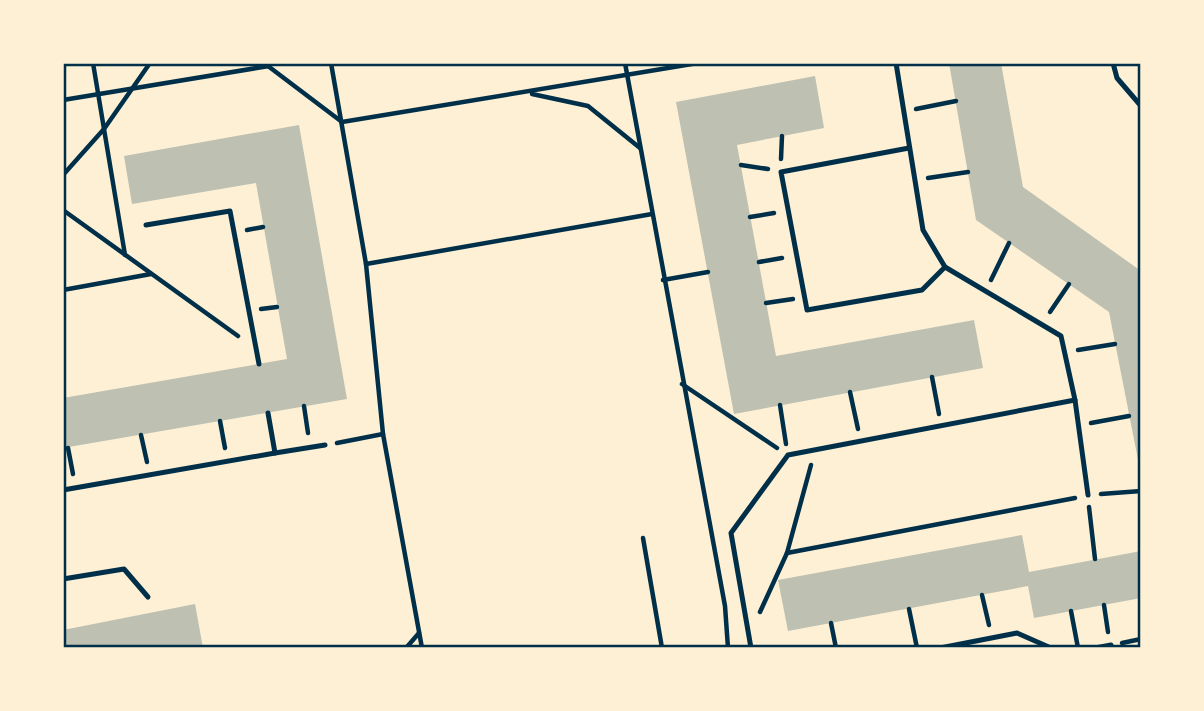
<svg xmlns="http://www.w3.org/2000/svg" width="1204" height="711" font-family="Barlow,sans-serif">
<rect width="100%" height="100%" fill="#fdf0d5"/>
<!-- building -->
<g fill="#bec0b2">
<path d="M 949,63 L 1001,63 L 1023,187 L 1141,271 L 1141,475 L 1109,312 L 976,220 Z"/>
<path d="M 815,76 L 824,128 L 737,145 L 776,356 L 974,320 L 983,368 L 734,414 L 676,102 Z"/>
<path d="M 299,125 L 347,399 L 63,448 L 63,398 L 287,359 L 256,183 L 132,204 L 124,156 Z"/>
<path d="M 1022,535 L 1029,572 L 1141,551 L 1141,598 L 1034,618 L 1028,586 L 788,631 L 778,580 Z"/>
<path d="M 195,604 L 203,648 L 63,648 L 63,630 Z"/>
</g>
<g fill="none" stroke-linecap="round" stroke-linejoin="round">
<!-- path -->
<g stroke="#003049" stroke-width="4.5">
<path d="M 93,63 L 125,255"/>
<path d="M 264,63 L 342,122 L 698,63"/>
<path d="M 331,63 L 366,264 L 383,434"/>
<path d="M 625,63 L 725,606 L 728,648"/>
<path d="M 532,94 L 588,106 L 640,148"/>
<path d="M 63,100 L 269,66"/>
<path d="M 916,109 L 956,101"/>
<path d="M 781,159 L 782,136"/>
<path d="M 741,165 L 768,169"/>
<path d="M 63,175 L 104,129 L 150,63"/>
<path d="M 928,178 L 968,172"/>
<path d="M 63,210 L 238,336"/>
<path d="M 750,217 L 774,213"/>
<path d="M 247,230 L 263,227"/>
<path d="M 759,262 L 782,258"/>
<path d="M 366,264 L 652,214"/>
<path d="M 663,280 L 708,272"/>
<path d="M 991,280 L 1009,243"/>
<path d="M 63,290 L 151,274"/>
<path d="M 766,303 L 793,299"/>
<path d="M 261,309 L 277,307"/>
<path d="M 1050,312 L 1069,284"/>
<path d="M 1078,350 L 1115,344"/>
<path d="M 932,377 L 939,414"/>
<path d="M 682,384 L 777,448"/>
<path d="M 850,392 L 858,429"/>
<path d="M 780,405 L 786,444"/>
<path d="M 304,406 L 308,433"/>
<path d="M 220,421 L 225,448"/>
<path d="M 1091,423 L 1129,416"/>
<path d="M 141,435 L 147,462"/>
<path d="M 337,443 L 383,434 L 422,648"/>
<path d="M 68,448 L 73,474"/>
<path d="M 1101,494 L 1141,491"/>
<path d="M 1089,507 L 1095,559"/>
<path d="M 643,538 L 662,648"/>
<path d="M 787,553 L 1075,498"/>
<path d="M 982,595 L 989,625"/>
<path d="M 1104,605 L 1108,632"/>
<path d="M 909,609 L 917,648"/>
<path d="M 1071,611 L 1078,648"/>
<path d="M 760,612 L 787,553 L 811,465"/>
<path d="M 831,623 L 836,648"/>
<path d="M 1122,643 L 1141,639"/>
<path d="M 406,648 L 419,633"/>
</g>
<!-- service -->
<g stroke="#003049" stroke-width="5">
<path d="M 1113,63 L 1117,78 L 1141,106"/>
<path d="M 909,148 L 781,172 L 807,310 L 922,290 L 945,267"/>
<path d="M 146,225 L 230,211 L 259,364"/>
<path d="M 1075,400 L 1088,495"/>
<path d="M 275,453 L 325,445"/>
<path d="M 63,490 L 275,453 L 268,413"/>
<path d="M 63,579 L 124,569 L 148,597"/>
<path d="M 751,648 L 731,533 L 788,455 L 1075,400 L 1061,336 L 945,267 L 923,230 L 896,63"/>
<path d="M 940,648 L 1017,633 L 1051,648"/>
<path d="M 1095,648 L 1111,645"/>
</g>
</g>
<!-- border -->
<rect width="1204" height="711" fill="none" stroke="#fdf0d5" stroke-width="130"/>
<rect x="65" y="65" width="1074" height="581" fill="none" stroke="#003049" stroke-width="2.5"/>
</svg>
